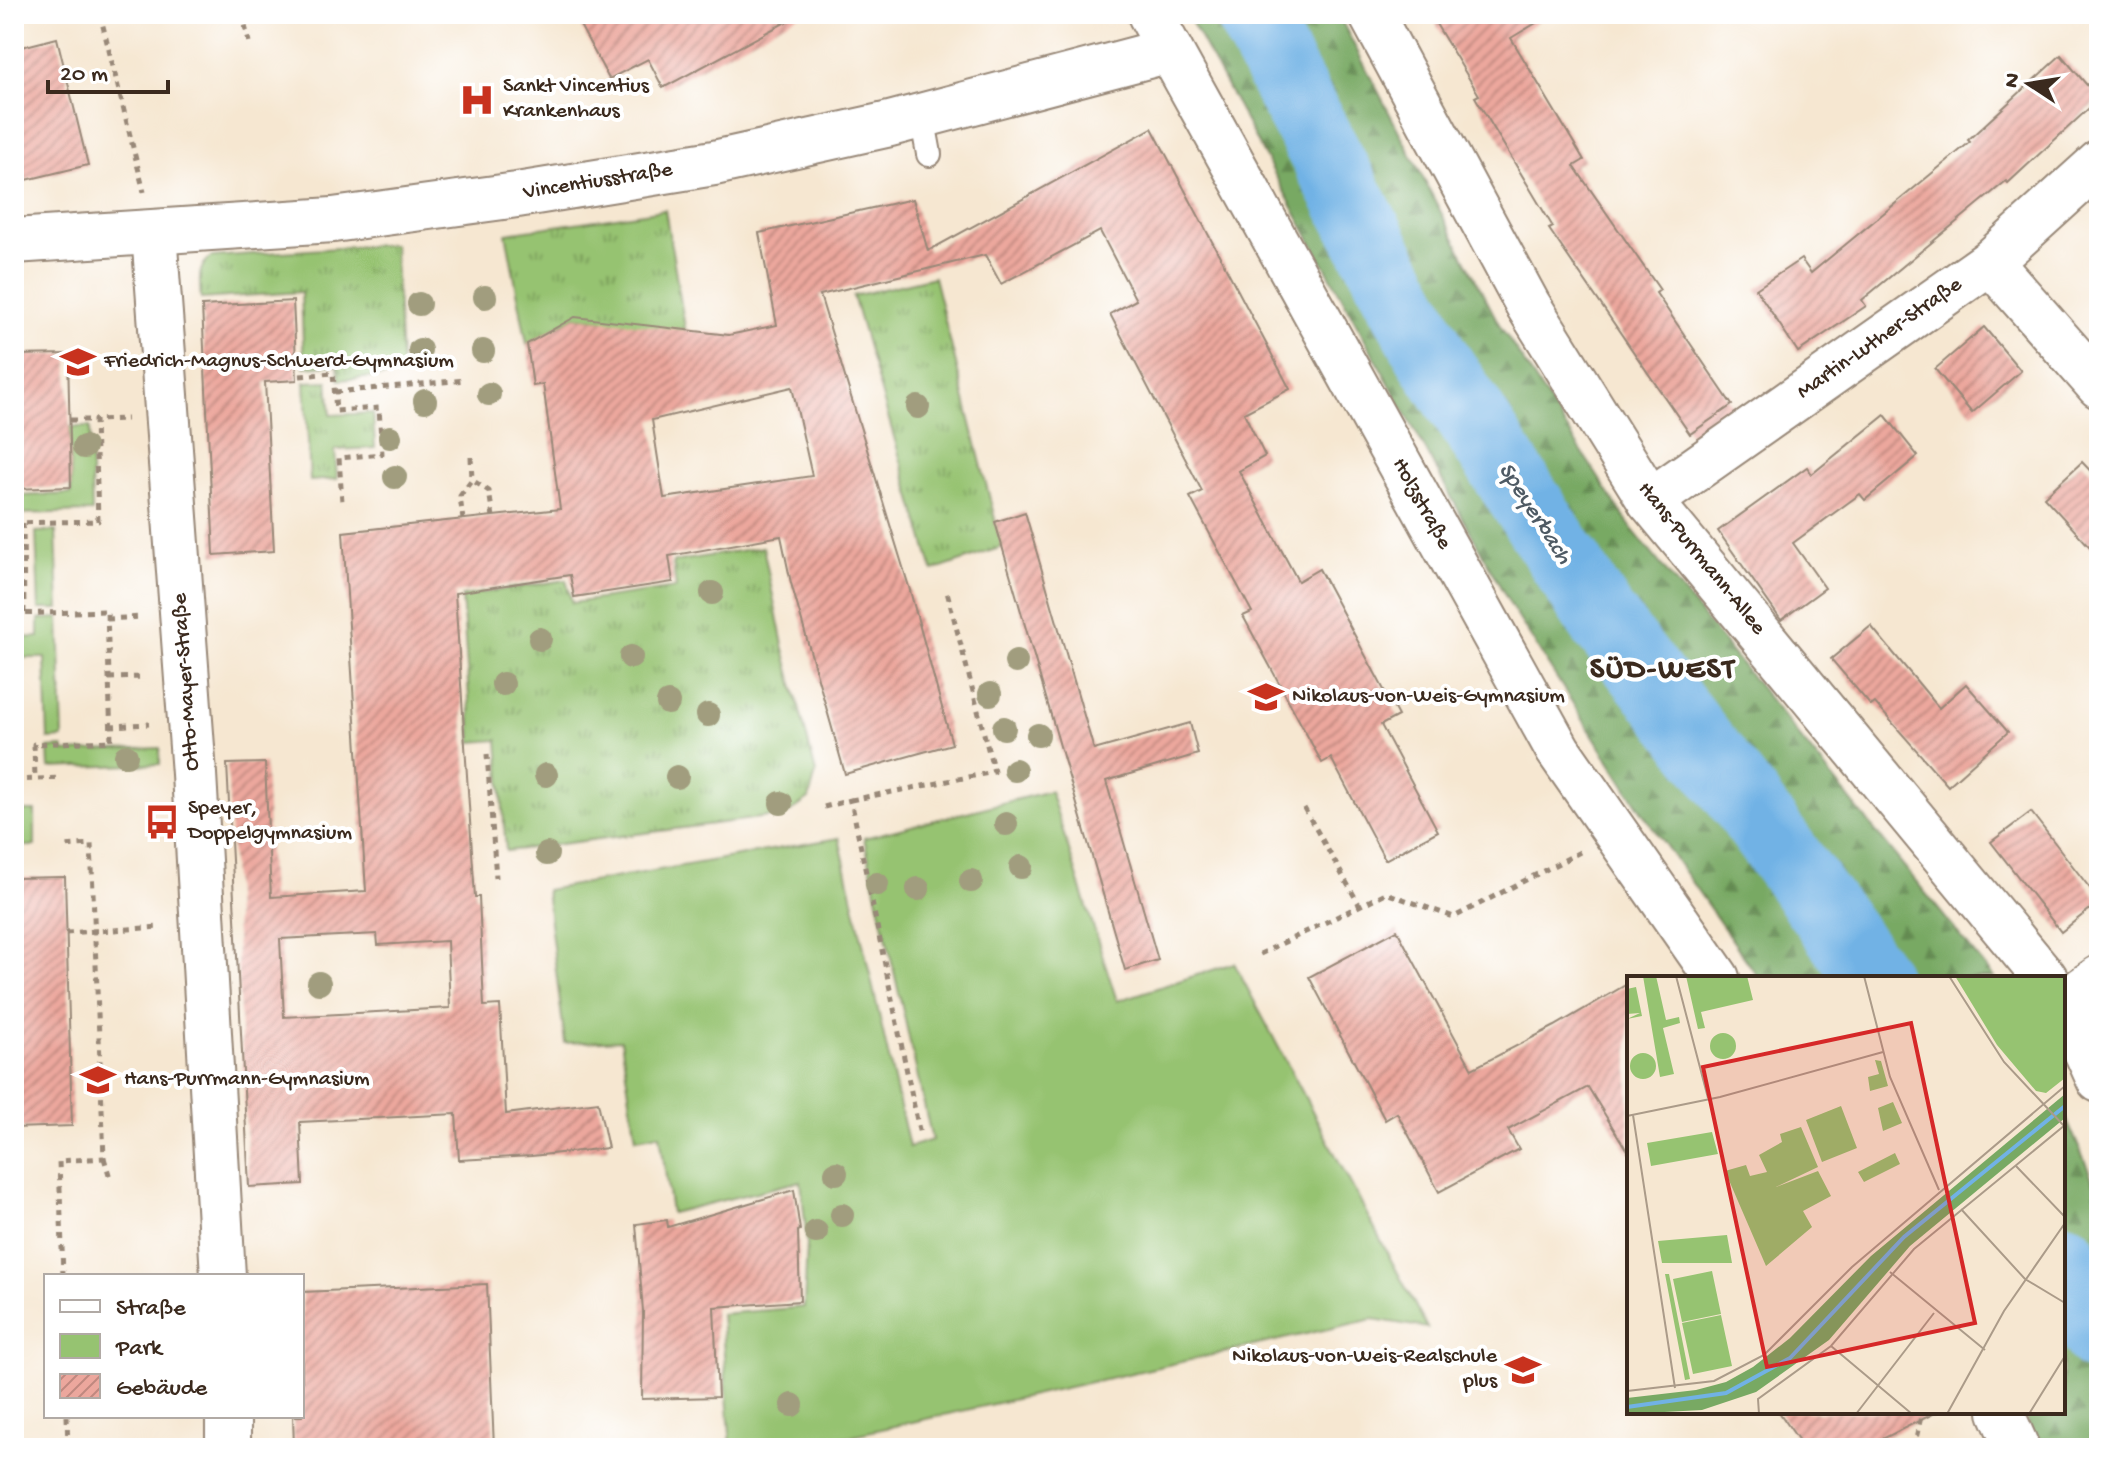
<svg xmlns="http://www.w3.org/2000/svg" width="2113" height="1462" font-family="'Gochi Hand',sans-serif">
<defs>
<pattern id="grass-tufts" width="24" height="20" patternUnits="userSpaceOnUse" patternTransform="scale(2)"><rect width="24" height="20" fill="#96c371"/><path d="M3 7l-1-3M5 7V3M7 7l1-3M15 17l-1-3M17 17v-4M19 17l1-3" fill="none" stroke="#7c9f5c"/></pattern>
<pattern id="forest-firs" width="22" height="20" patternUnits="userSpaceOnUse" patternTransform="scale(2)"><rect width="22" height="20" fill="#78a963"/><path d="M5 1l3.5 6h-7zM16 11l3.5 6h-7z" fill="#648a51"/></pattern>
<pattern id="building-hatch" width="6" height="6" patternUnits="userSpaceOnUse" patternTransform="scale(2)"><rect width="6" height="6" fill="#eca79d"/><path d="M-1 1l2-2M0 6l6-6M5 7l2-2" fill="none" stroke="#c0887f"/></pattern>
</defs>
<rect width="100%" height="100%" fill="#fff"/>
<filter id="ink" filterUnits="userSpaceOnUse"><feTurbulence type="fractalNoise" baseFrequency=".0125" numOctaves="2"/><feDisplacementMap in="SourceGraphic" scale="16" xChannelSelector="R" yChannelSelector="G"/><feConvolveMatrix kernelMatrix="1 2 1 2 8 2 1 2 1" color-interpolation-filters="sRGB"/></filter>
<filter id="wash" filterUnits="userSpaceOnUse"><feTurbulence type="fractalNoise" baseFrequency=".006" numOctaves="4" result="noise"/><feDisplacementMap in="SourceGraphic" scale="32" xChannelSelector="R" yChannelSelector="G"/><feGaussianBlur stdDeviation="1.8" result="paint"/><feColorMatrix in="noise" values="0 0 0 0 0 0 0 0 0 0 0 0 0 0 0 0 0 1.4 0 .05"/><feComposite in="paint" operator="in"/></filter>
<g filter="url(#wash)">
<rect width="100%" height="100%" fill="#f6e7d1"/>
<!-- grass -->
<g fill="url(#grass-tufts)" stroke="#687648" stroke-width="2">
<path d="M 665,210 L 688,345 L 604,321 L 575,317 L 527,344 L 506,233 Z"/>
<path d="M 394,244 L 402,375 L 339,380 L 338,365 L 304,367 L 301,292 L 201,299 C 200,283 196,266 212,257 Z"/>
<path d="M 934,277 L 1002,547 L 933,571 L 853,296 Z"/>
<path d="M 328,381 L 331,415 L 373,413 L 375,448 L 335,450 L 337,479 L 310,481 L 305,382 Z"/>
<path d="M 763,547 L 783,645 L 816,773 L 809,799 L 789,813 L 775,816 L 506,851 L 498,740 L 472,742 L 462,596 L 566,580 L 572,603 L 676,588 L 673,562 Z"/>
</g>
<!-- forest -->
<g fill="url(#forest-firs)" stroke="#5a6a40" stroke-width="2">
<path d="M 1187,14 L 1338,14 L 1500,326 L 1632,529 L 1994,978 L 1759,978 L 1642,812 L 1512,608 Z"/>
<path d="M 2063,1111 L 2099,1194 L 2099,1448 L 2039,1448 L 2023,1412 L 2063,1412 Z"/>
</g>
<!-- green -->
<g fill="#96c371" stroke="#687648" stroke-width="2">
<path d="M 70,427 L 90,427 L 92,512 L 14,514 L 14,496 L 71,494 Z"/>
<path d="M 56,531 L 59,609 L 39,609 L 36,532 Z"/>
<path d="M 59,618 L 63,738 L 48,739 L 45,658 L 14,658 L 14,638 L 39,637 L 39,619 Z"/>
<path d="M 63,747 L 64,752 L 160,748 L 160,764 L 49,768 L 48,748 Z"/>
<path d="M 1050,791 L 1117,1001 L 1234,963 L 1427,1328 L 1373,1319 L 796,1448 L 731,1448 L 721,1314 L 804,1307 L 807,1244 L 801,1181 L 671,1213 L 660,1134 L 636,1138 L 621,1040 L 565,1043 L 546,890 L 839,838 L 909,1147 L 932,1140 L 864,838 Z"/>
<rect x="14" y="811" width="21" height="35"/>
</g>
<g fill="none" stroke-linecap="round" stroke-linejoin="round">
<!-- river -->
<g stroke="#71b2e5" stroke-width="72">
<path d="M 1251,14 L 1432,356 L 1601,617 L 1744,800 L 1873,978"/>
<path d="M 2063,1258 L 2082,1294 L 2099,1336"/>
</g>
</g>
<g id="blocks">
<!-- building -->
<g fill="url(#building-hatch)" fill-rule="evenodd">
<path d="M 574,14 L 801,14 L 663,88 L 648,59 L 609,79 Z"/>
<path d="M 1430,14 L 1551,14 L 1511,38 L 1584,160 L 1574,166 L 1660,290 L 1656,293 L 1732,405 L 1690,434 L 1549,229 L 1553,227 L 1475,97 L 1479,95 Z"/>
<path d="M 57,38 L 88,165 L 14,183 L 14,49 Z"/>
<path d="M 2061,55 L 2099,99 L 2008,183 L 2006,181 L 1862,300 L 1866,306 L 1798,352 L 1756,289 L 1801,259 L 1811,273 L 1970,142 L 1968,140 Z"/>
<path d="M 1152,128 L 1290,389 L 1244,413 L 1265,456 L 1239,471 L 1298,581 L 1319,569 L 1398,716 L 1381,725 L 1438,831 L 1385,860 L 1331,758 L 1322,763 L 1243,616 L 1252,612 L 1190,497 L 1202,491 L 1110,314 L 1136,300 L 1100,231 L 1001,284 L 985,255 L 820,295 L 909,587 L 952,744 L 845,774 L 791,583 L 781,536 L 669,556 L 673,582 L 574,597 L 570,575 L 455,593 L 475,897 L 479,897 L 484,1006 L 500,1005 L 506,1114 L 598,1102 L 608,1148 L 531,1156 L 459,1160 L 456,1114 L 300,1122 L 303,1184 L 249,1187 L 227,764 L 265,763 L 271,897 L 366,891 L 343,532 L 560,509 L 543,384 L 533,386 L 527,344 L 575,317 L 729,335 L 777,325 L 759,233 L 913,199 L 928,251 ZM 792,387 L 812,476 L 664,498 L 652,420 ZM 377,934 L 378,945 L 447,941 L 450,1008 L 284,1017 L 280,939 Z"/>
<path d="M 293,301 L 297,380 L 265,382 L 274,551 L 214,555 L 202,306 Z"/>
<path d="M 1984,327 L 2021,371 L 1972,413 L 1935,369 Z"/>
<path d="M 68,354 L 71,487 L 14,489 L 14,355 Z"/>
<path d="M 1885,415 L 1918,456 L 1865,500 L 1860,494 L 1793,543 L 1825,588 L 1781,620 L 1718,531 L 1807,467 L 1812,474 Z"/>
<path d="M 2082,462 L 2099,480 L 2099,557 L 2044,497 Z"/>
<path d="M 1025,512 L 1094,750 L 1190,723 L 1198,754 L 1106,781 L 1158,960 L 1125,970 L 995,522 Z"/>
<path d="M 1871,626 L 1939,708 L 1966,684 L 2008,732 L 1948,786 L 1875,703 L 1871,706 L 1831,659 Z"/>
<path d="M 2031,812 L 2099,900 L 2099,902 L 2061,932 L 1991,842 Z"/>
<path d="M 65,877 L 72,1126 L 14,1128 L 14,878 Z"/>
<path d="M 1397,930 L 1472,1069 L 1555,1026 L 1629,983 L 1629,1154 L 1588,1087 L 1508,1130 L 1519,1149 L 1439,1192 L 1397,1113 L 1385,1120 L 1309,977 Z"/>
<path d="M 794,1190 L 800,1230 L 798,1231 L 800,1301 L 714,1307 L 718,1397 L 642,1399 L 643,1311 L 636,1224 L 667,1220 L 668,1227 Z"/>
<path d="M 487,1284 L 494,1448 L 294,1448 L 293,1416 L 302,1416 L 302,1292 Z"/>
<path d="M 1779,1412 L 1937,1412 L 1876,1442 L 1876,1448 L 1804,1448 Z"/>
</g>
</g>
</g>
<g filter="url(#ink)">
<use href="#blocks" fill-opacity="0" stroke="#988878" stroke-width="2"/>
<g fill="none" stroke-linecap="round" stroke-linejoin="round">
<!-- lane casing -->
<g stroke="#988878" stroke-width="28">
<path id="lane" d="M 922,116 L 929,154"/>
</g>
<!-- street casing -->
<g stroke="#988878" stroke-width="48">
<g id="street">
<path d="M 1150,14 L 1558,750 L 1717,978"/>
<path d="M 1371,14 L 1528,305 L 1650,501 L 2045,978"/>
<path d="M 154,233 L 194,774 L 223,1276"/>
<path d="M 14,241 L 333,220 L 517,195 L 714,163 L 890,124 L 1170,50"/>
<path d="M 1990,262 L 2099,386"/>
<path d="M 1650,501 L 1990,262 L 2099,163"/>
<path d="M 2063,1000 L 2099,1080"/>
<path d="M 2065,1002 L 2099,978"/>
<path d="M 2001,1412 L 2017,1448"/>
<path d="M 228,1416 L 228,1448"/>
</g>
</g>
<!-- path -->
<g stroke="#988878" stroke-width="5" stroke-dasharray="6 6" stroke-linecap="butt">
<path d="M 100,14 L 144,192"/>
<path d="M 242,14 L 249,42"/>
<path d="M 300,376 L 333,373 L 336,411 L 379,408 L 382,454 L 339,458 L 342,502"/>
<path d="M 335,392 L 465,380"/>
<path d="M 70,420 L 95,420"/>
<path d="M 471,457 L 472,480"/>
<path d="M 463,520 L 460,496 L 472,480 L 489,491 L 493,517"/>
<path d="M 14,523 L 98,521 L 95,420 L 127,419"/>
<path d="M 23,523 L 24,614"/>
<path d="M 14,536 L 22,524"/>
<path d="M 14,614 L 107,611 L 111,741 L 34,744 L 35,779"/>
<path d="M 107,619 L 142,617"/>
<path d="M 109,678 L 144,677"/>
<path d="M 110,726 L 149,724"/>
<path d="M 487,754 L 496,878"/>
<path d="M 14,780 L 61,778"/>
<path d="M 851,800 L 994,772 L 946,588"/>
<path d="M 824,807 L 851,800 L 920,1135"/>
<path d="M 1304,808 L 1360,906"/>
<path d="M 66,933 L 161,927"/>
<path d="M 1260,954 L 1386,893 L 1454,917 L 1580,852"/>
<path d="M 104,1158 L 111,1181"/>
<path d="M 63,1276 L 59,1161 L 104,1158 L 91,844 L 63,846"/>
<path d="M 67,1416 L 68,1448"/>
<path d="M 1914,1448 L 1922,1412"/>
</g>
<!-- lane -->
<use href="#lane" stroke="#fff" stroke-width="24"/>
<!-- street -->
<use href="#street" stroke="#fff" stroke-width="44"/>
</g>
<!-- trees -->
<g fill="#a19d7e">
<circle cx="485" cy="297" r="12"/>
<circle cx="419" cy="304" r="12"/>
<circle cx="420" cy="350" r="12"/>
<circle cx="483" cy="351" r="12"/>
<circle cx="489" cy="394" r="12"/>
<circle cx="425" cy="401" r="12"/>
<circle cx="918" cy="407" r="12"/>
<circle cx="390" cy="437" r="12"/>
<circle cx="84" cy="447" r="12"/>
<circle cx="395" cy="477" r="12"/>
<circle cx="712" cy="593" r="12"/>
<circle cx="540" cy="639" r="12"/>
<circle cx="631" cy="657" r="12"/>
<circle cx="1016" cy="662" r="12"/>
<circle cx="503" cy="684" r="12"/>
<circle cx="990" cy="694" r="12"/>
<circle cx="668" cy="703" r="12"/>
<circle cx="708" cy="715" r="12"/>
<circle cx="1004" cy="728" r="12"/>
<circle cx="1038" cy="735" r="12"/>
<circle cx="126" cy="756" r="12"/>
<circle cx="1015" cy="770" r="12"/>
<circle cx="546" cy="775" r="12"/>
<circle cx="677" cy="777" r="12"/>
<circle cx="781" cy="803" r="12"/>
<circle cx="1006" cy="824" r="12"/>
<circle cx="547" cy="854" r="12"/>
<circle cx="1021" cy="867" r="12"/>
<circle cx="971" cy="881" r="12"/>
<circle cx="877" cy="884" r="12"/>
<circle cx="918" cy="889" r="12"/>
<circle cx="319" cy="983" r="12"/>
<circle cx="836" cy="1173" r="12"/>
<circle cx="842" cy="1215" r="12"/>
<circle cx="816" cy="1232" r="12"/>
<circle cx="792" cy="1405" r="12"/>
</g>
</g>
<!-- icons -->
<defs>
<g id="hospital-bare" transform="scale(2.76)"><path d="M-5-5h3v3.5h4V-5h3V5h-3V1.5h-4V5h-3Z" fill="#c8321e" stroke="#fff" stroke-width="2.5" paint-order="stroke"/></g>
<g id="school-bare" transform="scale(2.76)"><path d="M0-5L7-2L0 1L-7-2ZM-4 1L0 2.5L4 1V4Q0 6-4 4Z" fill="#c8321e" stroke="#fff" stroke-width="2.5" paint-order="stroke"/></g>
<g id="bus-bare" transform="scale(2.76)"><path d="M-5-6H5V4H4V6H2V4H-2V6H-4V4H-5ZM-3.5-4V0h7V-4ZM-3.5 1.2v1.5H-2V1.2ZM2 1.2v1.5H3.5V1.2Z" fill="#c8321e" stroke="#fff" stroke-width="2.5" paint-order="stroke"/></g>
</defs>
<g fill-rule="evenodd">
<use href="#hospital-bare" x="477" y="100"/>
<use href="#school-bare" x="78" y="362"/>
<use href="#school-bare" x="1266" y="697"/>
<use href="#bus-bare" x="162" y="822"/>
<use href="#school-bare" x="98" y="1080"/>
<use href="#school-bare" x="1523" y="1370"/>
</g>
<g text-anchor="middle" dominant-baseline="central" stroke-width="8" stroke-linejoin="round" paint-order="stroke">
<!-- poi labels -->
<g font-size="22" fill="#3b2a1e" stroke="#fff" text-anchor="start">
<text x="503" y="87">Sankt Vincentius<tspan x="503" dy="25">Krankenhaus</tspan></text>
<text x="104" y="362">Friedrich-Magnus-Schwerd-Gymnasium</text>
<text x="1292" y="697">Nikolaus-von-Weis-Gymnasium</text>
<text x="188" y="809">Speyer,<tspan x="188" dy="25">Doppelgymnasium</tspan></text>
<text x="124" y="1080">Hans-Purrmann-Gymnasium</text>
<text x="1497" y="1357" text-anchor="end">Nikolaus-von-Weis-Realschule<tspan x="1497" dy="25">plus</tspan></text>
</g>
<!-- street labels -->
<g font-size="22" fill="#3b2a1e" stroke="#fff">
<text transform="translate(598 182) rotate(-9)">Vincentiusstraße</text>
<text transform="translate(1880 339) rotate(-35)">Martin-Luther-Straße</text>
<text transform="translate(1421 504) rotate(61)">Holzstraße</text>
<text transform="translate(1701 559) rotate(51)">Hans-Purrmann-Allee</text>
<text transform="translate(187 682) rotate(-94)">Otto-Mayer-Straße</text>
</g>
<!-- water labels -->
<g font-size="24" font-style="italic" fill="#4e5a64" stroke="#fff">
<text transform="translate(1534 514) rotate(57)">Speyerbach</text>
</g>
<!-- district labels -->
<g font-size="30" font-weight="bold" letter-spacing="2" fill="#3b2a1e" stroke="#fff">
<text x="1663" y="671">SÜD-WEST</text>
</g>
</g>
<!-- overview -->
<g transform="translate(1627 976)">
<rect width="438" height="438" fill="#f6e7d1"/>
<path d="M 16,0 L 29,0 L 39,44 L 52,41 L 53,47 L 36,52 L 47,98 L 33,101 ZM 9,11 L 15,40 L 0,43 L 13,37 L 0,38 L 0,13 ZM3 90a13 13 0 1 1 26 0a13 13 0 1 1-26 0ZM 248,84 L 254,85 L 261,110 L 243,115 L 241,101 L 252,98 ZM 266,126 L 275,147 L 256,155 L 251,132 ZM 214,130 L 230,172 L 195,186 L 179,144 ZM 268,177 L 273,188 L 237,206 L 231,196 ZM 100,259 L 105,287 L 35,287 L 31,265 Z" fill="#96c371"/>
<path d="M 438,118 L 438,142 L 283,270 L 202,364 L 129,416 L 75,434 L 0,438 L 0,422 L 69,414 L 99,406 L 126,391 L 163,362 L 244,280 Z" fill="#78a963"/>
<path d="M 59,0 L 120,0 L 126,24 L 74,36 L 78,52 L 71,53 ZM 328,0 L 438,0 L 438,102 L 419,117 L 409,115 L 370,69 ZM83 70a13 13 0 1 1 26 0a13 13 0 1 1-26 0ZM 174,151 L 191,191 L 149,211 L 191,195 L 204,220 L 176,235 L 185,251 L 139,290 L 98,195 L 119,189 L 123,200 L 140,196 L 132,179 L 155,166 L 153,158 ZM 85,156 L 91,178 L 24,190 L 20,167 ZM 85,295 L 94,338 L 55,346 L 46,303 ZM 38,298 L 42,298 L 63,403 L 58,404 ZM 94,339 L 105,390 L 66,398 L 55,347 Z" fill="#96c371"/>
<path fill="none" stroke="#71b2e5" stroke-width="4" d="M 0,431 L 99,417 L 163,382 L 277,261 L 438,130"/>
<path fill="none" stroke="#ab9b89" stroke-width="2" d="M 49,0 L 81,122M 237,0 L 263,101 L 312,214M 322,0 L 377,86 L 438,151M 6,139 L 48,412M 0,140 L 93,121 L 256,76M 388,189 L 438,241M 334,233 L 398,303 L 438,327M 263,296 L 358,374M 204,370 L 285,438M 0,415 L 87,405 L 137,379 L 225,291 L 438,110M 132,438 L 131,423 L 204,370 L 287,273 L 438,149M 229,438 L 307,337M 320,438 L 377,335 L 438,247M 402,438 L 438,380"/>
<path fill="#d62828" fill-opacity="0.15" stroke="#d62828" stroke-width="4" d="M 284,47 L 348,347 L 140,391 L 76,91 Z"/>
<rect width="438" height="438" fill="none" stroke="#3b2a1e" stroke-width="4"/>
</g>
<!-- margin -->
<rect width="2113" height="1462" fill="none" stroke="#fff" stroke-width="48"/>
<!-- legend -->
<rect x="44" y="1274" width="260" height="144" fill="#ffffff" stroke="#b1aaa5" stroke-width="2"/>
<rect x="60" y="1300" width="40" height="12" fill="#ffffff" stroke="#b1aaa5" stroke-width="2"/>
<text x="116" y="1314" font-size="24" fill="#3b2a1e">Straße</text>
<rect x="60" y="1334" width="40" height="24" fill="#96c371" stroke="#b1aaa5" stroke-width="2"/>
<text x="116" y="1354" font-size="24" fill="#3b2a1e">Park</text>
<rect x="60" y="1374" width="40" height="24" fill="url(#building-hatch)" stroke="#b1aaa5" stroke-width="2"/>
<text x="116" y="1394" font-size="24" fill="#3b2a1e">Gebäude</text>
<!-- north arrow -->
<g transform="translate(2029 84) rotate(282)" stroke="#ffffff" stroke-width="6" paint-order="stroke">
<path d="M0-6L14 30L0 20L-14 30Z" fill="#3b2a1e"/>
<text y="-12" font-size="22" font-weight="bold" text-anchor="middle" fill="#3b2a1e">N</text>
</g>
<!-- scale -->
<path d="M48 80v12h120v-12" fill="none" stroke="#3b2a1e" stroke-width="4"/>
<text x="60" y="80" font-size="24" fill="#3b2a1e" stroke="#ffffff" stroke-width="6" paint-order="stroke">20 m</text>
</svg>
